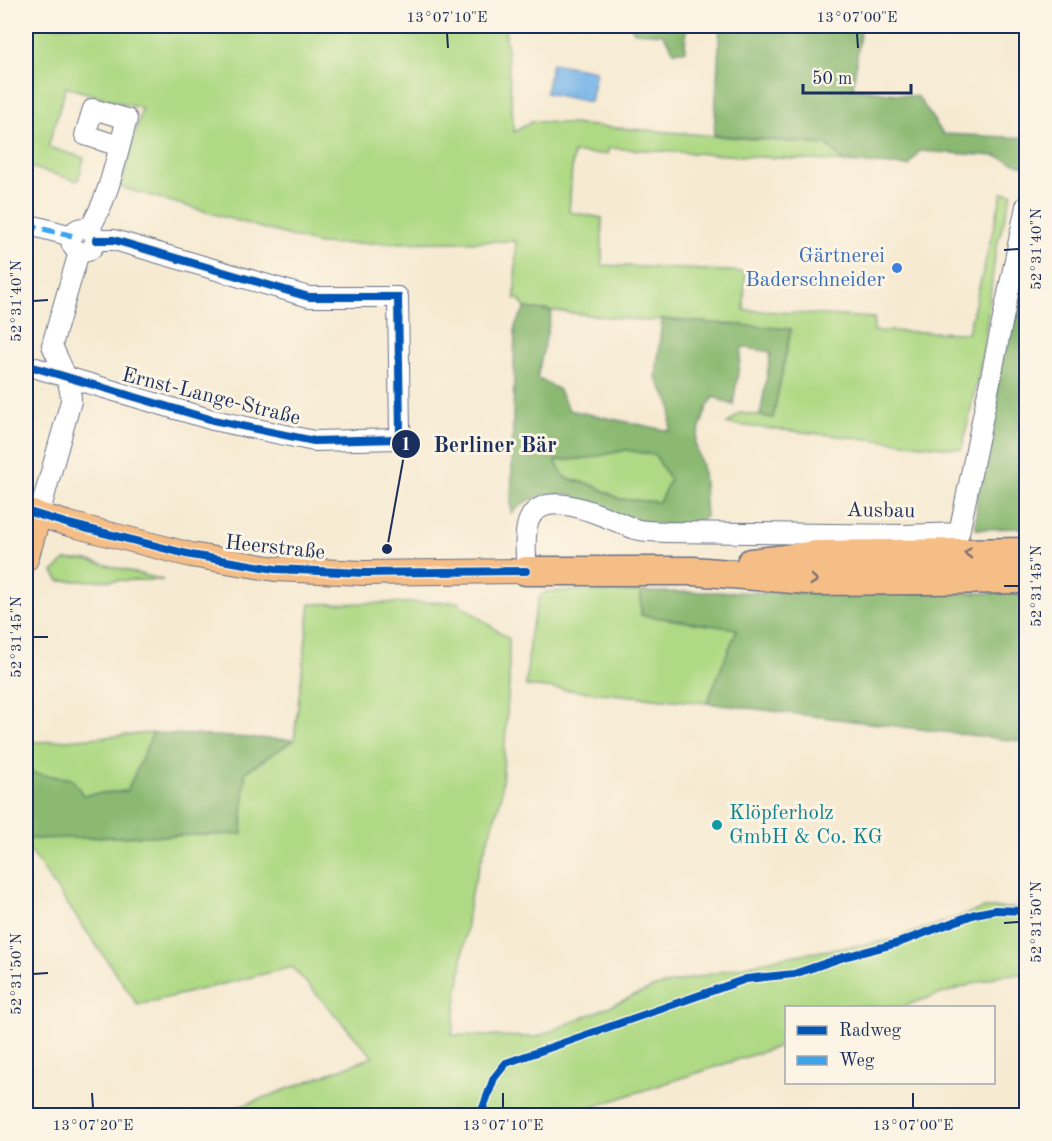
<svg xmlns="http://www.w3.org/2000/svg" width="1052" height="1141" font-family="'Old Standard TT',serif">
<rect width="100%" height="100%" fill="#fcf5e5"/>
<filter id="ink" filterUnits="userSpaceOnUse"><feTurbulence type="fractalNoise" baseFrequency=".0167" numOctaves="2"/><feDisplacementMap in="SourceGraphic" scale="12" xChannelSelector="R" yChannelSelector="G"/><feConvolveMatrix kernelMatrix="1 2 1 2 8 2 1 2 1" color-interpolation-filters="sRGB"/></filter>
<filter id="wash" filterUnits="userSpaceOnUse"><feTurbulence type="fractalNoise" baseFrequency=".008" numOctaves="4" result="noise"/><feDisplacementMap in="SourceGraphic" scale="24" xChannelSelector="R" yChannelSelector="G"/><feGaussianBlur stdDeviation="1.35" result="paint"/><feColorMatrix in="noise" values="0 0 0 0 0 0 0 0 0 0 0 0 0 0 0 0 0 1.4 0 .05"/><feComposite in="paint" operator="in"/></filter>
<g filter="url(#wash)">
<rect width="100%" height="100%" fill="#f6ead2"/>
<!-- green -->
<g fill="#afd984" stroke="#658471" stroke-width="1.5">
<path d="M 26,26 L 505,26 L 514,132 L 533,121 L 827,145 L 844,162 L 609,148 L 607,154 L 573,153 L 569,212 L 602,218 L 602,265 L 745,272 L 744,310 L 874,318 L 874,331 L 968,333 L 1002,193 L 1012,193 L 996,248 L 983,353 L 962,449 L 727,424 L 740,413 L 773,417 L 791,329 L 662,319 L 647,321 L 525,308 L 519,299 L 515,299 L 516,241 L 318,244 L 120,187 L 142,109 L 66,87 L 48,147 L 84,158 L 78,181 L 26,166 Z"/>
<path d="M 626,450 L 655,455 L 670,480 L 659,502 L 620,499 L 590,484 L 565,478 L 555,461 L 589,458 Z"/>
<path d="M 65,560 L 87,560 L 163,580 L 59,581 L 53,572 Z"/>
<path d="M 560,591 L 641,592 L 641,615 L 737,629 L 707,703 L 526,686 L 530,632 L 539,598 L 545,592 Z"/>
<path d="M 457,602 L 509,639 L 509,684 L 501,798 L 471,893 L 452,1035 L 537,1037 L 655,987 L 783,957 L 893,940 L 984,908 L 1026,908 L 1026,974 L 1001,975 L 900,1007 L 786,1008 L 786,1044 L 568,1115 L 218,1115 L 373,1057 L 292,967 L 138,1005 L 26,845 L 26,839 L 242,834 L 245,772 L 294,740 L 310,604 Z"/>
<path d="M 153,733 L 127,791 L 83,795 L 71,779 L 26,772 L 26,743 Z"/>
</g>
<!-- forest -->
<g fill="#8bb972" stroke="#537468" stroke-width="1.5" fill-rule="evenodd">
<path d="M 631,26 L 686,26 L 685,51 L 674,51 L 663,34 L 634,32 Z"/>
<path d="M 720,26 L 861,26 L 853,88 L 918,97 L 943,134 L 1026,138 L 1026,167 L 996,156 L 919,151 L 909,166 L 844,162 L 827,145 L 714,135 Z"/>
<path d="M 1026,243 L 1026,528 L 976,529 L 977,488 Z"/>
<path d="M 525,308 L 552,311 L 537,378 L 558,389 L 569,410 L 670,431 L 671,406 L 656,377 L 662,319 L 791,329 L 773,418 L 760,416 L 771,352 L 742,347 L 733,405 L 714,397 L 707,407 L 695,443 L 703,470 L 706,517 L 683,528 L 622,518 L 568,494 L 542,495 L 527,501 L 511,513 L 515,326 ZM 626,450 L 655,455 L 670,480 L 659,502 L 620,499 L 590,484 L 565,478 L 555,461 L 589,458 Z"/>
<path d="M 641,592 L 1026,593 L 1026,742 L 707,703 L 737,629 L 641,615 Z"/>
<path d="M 153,733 L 294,740 L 245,772 L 242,834 L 26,839 L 26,772 L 72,779 L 83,795 L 127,791 Z"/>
</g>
<!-- water -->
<path fill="#76b4e9" stroke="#4872a4" stroke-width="1.5" d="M 552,63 L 596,71 L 590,102 L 546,93 Z"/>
</g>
<g filter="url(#ink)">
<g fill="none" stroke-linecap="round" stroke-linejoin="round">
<!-- minor casing -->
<g stroke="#687087" stroke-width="22">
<g id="minor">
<path d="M 26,224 L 72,236"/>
<circle cx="83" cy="240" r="12"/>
<path d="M 89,229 C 109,199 117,154 127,119 L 93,109 L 85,135 L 119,146"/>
<path d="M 26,365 L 213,420 L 314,441 L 399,439 L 400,431 L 398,297 L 309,297 L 114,240 L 96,240"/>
<path d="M 39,515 L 71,401 C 71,381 59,363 52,345 L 79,252"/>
<path d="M 526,571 C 527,556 523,534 529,520 C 545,484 610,520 635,529 C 645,532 656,531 667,532 L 905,535 L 959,533 L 1026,206"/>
</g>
</g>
<!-- major casing -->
<g stroke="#687087" stroke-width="26">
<g id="major">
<path d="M 26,511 L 69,524 L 191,555 L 275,569 L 363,573 L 526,571"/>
<path d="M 26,559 L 39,515"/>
</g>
</g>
<!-- highway casing -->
<g stroke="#687087" stroke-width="31">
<g id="highway">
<path d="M 751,563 L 817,555 L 1026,552"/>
<path d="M 526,571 L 693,571 L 818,581 L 1026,579"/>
</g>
</g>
<!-- minor -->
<use href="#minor" stroke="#fff" stroke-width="20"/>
<!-- major -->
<use href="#major" stroke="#f6be87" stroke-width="24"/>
<!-- highway -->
<use href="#highway" stroke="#f6be87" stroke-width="28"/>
<!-- quiet -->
<path stroke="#3da3ed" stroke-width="6" stroke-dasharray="12 6" stroke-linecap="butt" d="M 26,224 L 72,236"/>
<!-- cycleway casing -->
<g stroke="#fcf5e5" stroke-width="11">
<g id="cycleway">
<path d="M 26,365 L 213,420 L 314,441 L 399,439 L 400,431 L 398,297 L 309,297 L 114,240 L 96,240"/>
<path d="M 26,511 L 69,524 L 191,555 L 275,569 L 363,573 L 526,571"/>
<path d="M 480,1116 L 494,1078 L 506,1063 L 746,979 L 794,974 L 844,957 L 898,943 L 975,914 L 995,910 L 1026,911"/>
</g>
</g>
<!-- cycleway -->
<use href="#cycleway" stroke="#0057b8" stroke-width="8"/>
</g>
<!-- one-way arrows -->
<defs><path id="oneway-chevron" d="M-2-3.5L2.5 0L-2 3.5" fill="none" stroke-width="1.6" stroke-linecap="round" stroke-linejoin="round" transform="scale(1.5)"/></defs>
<g stroke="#7e6f70">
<use href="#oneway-chevron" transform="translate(968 553) rotate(179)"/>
<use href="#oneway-chevron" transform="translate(814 580) rotate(3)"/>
</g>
</g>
<!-- ticks -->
<path fill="none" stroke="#1b2f5e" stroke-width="2" d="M 447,33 L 448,48M 857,33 L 858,48M 1004,250 L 1019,249M 33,301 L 48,300M 1004,586 L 1019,586M 33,637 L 48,637M 1004,923 L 1019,922M 33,974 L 48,973M 92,1093 L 93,1108M 503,1093 L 503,1108M 913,1093 L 913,1108"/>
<!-- markers -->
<circle fill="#3f7fe0" stroke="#fcf5e5" stroke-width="2" cx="897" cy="268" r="6"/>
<circle fill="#0f9aa8" stroke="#fcf5e5" stroke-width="2" cx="717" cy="825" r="6"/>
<g text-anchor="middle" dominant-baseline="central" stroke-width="6" stroke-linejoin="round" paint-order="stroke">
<!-- shop labels -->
<g font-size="21" fill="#366cbe" stroke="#fcf5e5" text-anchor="end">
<text x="885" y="256">Gärtnerei<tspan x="885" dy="24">Baderschneider</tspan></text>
</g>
<!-- street labels -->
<g font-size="21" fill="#1b2f5e" stroke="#fcf5e5">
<text transform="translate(211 397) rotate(14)">Ernst-Lange-Straße</text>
<text transform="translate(881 511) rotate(1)">Ausbau</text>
<text transform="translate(275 548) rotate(6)">Heerstraße</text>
</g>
<!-- culture labels -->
<g font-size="21" fill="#0d838f" stroke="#fcf5e5" text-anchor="start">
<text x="729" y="813">Klöpferholz<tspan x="729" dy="24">GmbH &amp; Co. KG</tspan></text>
</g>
</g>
<!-- callouts -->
<path fill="none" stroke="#1b2f5e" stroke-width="2" d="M387 549L406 444"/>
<g fill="#1b2f5e" stroke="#fcf5e5" stroke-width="2">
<circle cx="387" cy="549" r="6"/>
<circle cx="406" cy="444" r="15"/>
</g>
<g font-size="18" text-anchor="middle" font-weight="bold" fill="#fff">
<text x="406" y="450">1</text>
</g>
<g font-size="22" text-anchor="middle" font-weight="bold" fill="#1b2f5e" stroke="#fcf5e5" stroke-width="6" stroke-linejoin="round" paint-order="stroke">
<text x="495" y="452">Berliner Bär</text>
</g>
<!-- margin -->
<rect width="1052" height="1141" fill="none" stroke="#fcf5e5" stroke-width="66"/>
<!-- legend -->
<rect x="785" y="1006" width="210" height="78" fill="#fcf5e5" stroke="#a2a6af" stroke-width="1.5"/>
<rect x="797" y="1026" width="30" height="9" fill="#0057b8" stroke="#a2a6af" stroke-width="1.5"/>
<text x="839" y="1036" font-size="18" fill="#1b2f5e">Radweg</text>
<rect x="797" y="1056" width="30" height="9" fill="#3da3ed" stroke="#a2a6af" stroke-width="1.5"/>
<text x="839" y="1066" font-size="18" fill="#1b2f5e">Weg</text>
<!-- scale -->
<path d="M803 84v9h108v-9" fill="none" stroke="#1b2f5e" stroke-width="3"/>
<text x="812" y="84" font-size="18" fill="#1b2f5e" stroke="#fcf5e5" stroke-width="4.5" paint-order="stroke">50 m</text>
<rect x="33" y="33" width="986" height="1075" fill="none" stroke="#1b2f5e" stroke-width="2"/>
<g font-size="15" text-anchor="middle" fill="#1b2f5e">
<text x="447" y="22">13°07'10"E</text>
<text x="857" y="22">13°07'00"E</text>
<text transform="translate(1036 249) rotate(-90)" y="5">52°31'40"N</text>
<text transform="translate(16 301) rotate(-90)" y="5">52°31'40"N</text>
<text transform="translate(1036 586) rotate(-90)" y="5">52°31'45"N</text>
<text transform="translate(16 637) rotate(-90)" y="5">52°31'45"N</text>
<text transform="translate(1036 922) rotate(-90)" y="5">52°31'50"N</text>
<text transform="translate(16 974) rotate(-90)" y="5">52°31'50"N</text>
<text x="93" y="1130">13°07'20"E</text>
<text x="503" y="1130">13°07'10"E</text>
<text x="913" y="1130">13°07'00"E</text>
</g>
</svg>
